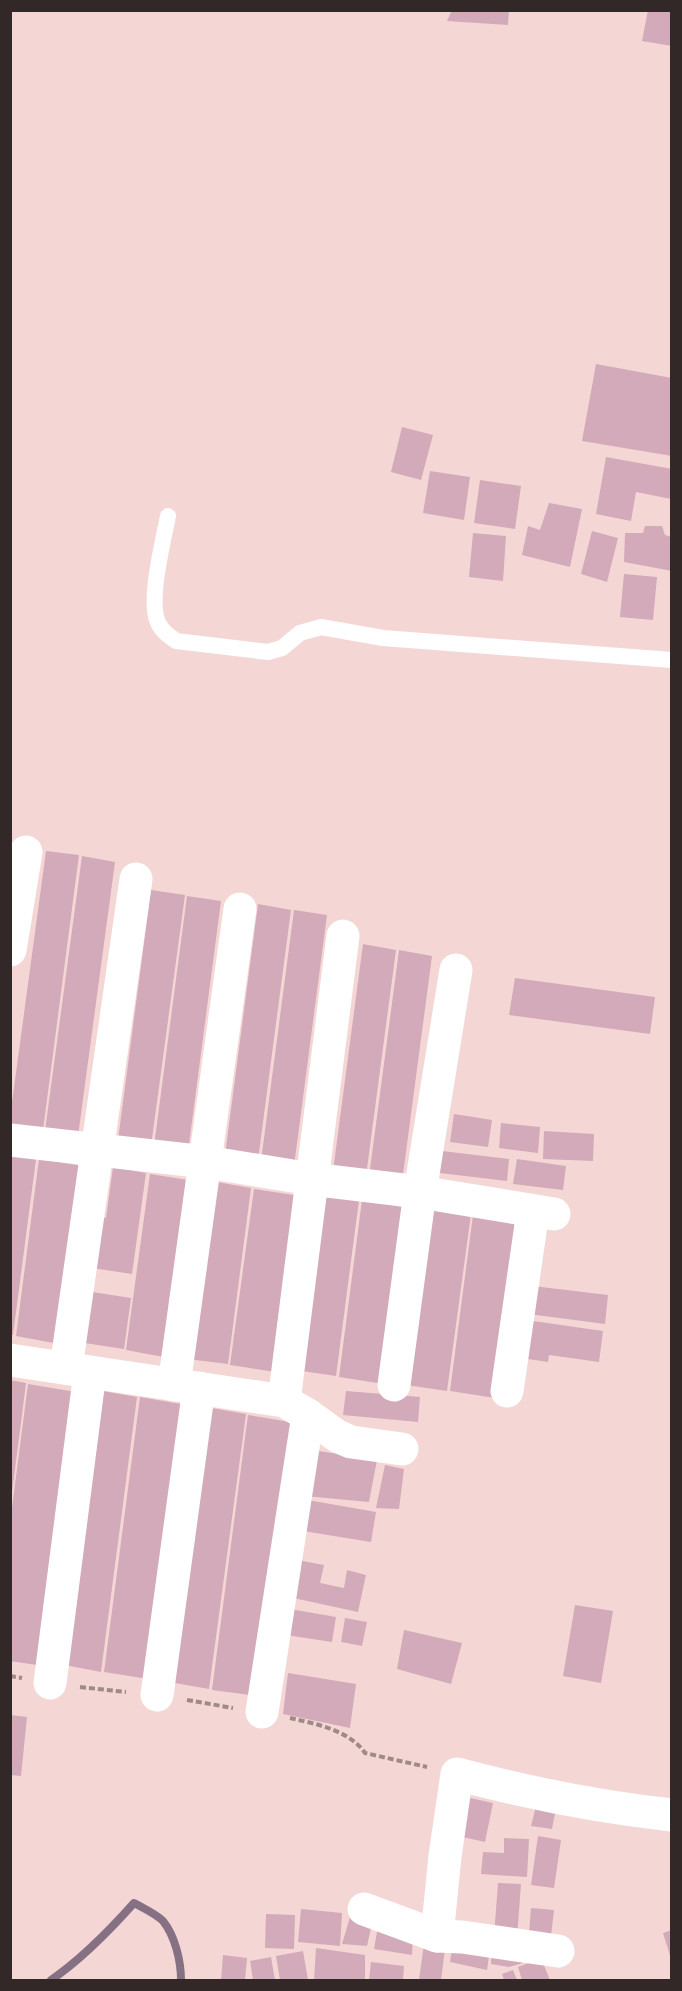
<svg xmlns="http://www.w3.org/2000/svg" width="682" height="1991" font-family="'Open Sans',sans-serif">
<rect width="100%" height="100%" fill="#f4d7d4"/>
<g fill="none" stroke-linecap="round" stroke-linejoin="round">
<!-- stream -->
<path stroke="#867084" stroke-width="8" d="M 51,1980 C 82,1959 109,1931 134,1903 C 143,1908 156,1914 163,1921 C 175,1936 181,1961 181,1980"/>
</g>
<!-- building -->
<g fill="#d2aab9">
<path d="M 452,10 L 509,10 L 508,25 L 447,21 Z"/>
<path d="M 648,10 L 672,12 L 672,46 L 642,41 Z"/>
<path d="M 596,364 L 672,378 L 672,456 L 582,441 Z"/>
<path d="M 402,427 L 433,435 L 421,480 L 391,472 Z"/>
<path d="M 606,457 L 672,469 L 671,499 L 636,492 L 631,521 L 596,514 Z"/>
<path d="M 430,471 L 470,477 L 464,520 L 423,513 Z"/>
<path d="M 480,480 L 521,486 L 515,529 L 474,523 Z"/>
<path d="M 549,503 L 582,509 L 570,567 L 522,555 L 528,526 L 540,530 Z"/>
<path d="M 645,526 L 662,526 L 665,535 L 672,537 L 672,571 L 624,562 L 625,533 L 643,533 Z"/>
<path d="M 592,531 L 618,538 L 607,582 L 581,574 Z"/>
<path d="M 473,533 L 506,536 L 503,581 L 469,577 Z"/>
<path d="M 624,574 L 657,577 L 653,620 L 620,617 Z"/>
<path d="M 46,851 L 79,855 L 43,1130 L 10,1125 L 10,1117 Z"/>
<path d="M 82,856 L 115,862 L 78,1136 L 45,1131 Z"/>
<path d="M 151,890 L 185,895 L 151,1146 L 118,1140 Z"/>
<path d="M 187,896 L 221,901 L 188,1152 L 154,1146 Z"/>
<path d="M 258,904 L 291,910 L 258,1160 L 225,1155 Z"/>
<path d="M 294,910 L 327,915 L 294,1166 L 261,1161 Z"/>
<path d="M 363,944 L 396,950 L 366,1176 L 333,1171 Z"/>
<path d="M 399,950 L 432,956 L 402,1182 L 369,1177 Z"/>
<path d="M 515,978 L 655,997 L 650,1034 L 509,1015 Z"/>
<path d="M 454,1114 L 492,1120 L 488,1147 L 450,1142 Z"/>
<path d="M 501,1123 L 540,1127 L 538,1153 L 499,1148 Z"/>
<path d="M 544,1131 L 594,1134 L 593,1161 L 543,1159 Z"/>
<path d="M 442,1151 L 509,1159 L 507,1181 L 440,1173 Z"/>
<path d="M 10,1155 L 36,1159 L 13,1335 L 10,1335 Z"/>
<path d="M 39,1159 L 83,1166 L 59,1344 L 16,1336 Z"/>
<path d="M 517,1159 L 566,1166 L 563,1190 L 513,1184 Z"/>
<path d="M 113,1167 L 146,1173 L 132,1274 L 86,1267 L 94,1216 L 106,1218 Z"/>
<path d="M 150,1174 L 194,1181 L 169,1358 L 126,1350 Z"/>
<path d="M 211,1181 L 251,1188 L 228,1364 L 187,1359 Z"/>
<path d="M 254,1189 L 300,1196 L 276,1372 L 230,1365 Z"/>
<path d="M 319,1192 L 359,1200 L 336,1376 L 295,1370 Z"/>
<path d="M 362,1200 L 409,1208 L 384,1384 L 339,1377 Z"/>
<path d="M 431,1207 L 471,1214 L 447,1391 L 406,1385 Z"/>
<path d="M 473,1215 L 520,1223 L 495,1398 L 450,1391 Z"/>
<path d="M 533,1286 L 608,1295 L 605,1324 L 529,1314 Z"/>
<path d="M 86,1291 L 131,1298 L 124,1349 L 78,1342 Z"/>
<path d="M 526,1320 L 603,1331 L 599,1362 L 549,1355 L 548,1362 L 521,1358 Z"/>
<path d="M 10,1380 L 26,1383 L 12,1493 L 10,1493 Z"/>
<path d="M 28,1384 L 76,1392 L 37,1665 L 10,1661 L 10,1523 Z"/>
<path d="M 97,1390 L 137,1397 L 101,1672 L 60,1664 Z"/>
<path d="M 346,1391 L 420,1397 L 418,1422 L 343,1415 Z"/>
<path d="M 140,1397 L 187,1405 L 148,1679 L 104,1672 Z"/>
<path d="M 206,1407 L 246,1414 L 209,1689 L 169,1682 Z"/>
<path d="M 248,1415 L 296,1423 L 257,1696 L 212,1690 Z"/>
<path d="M 312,1450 L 377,1460 L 369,1502 L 305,1496 Z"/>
<path d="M 385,1465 L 404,1469 L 399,1509 L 376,1508 Z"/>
<path d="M 302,1499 L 376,1512 L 371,1542 L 297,1530 Z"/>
<path d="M 297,1560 L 324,1565 L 320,1583 L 344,1588 L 347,1570 L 366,1575 L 358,1612 L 289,1597 Z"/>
<path d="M 575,1605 L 613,1611 L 601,1683 L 563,1676 Z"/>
<path d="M 290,1609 L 336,1617 L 332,1642 L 286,1635 Z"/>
<path d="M 345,1618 L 367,1622 L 362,1646 L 341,1642 Z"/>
<path d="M 404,1630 L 462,1643 L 451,1684 L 397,1669 Z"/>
<path d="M 288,1673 L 356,1684 L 350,1728 L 283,1714 Z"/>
<path d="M 10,1715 L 27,1717 L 21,1776 L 10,1775 Z"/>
<path d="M 466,1797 L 493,1803 L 485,1842 L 458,1836 Z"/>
<path d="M 537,1802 L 556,1808 L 552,1829 L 531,1826 Z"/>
<path d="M 538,1836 L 561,1840 L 554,1888 L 531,1885 Z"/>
<path d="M 504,1838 L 529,1839 L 527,1877 L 481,1874 L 483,1852 L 504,1853 Z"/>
<path d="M 498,1883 L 521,1884 L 517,1938 L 494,1936 Z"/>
<path d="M 531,1908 L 554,1910 L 551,1936 L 529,1934 Z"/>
<path d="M 301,1909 L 342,1913 L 340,1946 L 298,1942 Z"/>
<path d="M 266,1914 L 295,1915 L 294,1949 L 265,1948 Z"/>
<path d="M 350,1917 L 372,1924 L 367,1946 L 342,1944 Z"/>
<path d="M 378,1926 L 413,1935 L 412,1955 L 374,1949 Z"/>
<path d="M 672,1930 L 672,1959 L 671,1959 L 663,1933 Z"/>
<path d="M 453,1941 L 490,1949 L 487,1970 L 450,1962 Z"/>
<path d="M 424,1944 L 445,1949 L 441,1980 L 419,1980 Z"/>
<path d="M 316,1948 L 365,1955 L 365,1980 L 314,1980 Z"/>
<path d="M 492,1948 L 523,1963 L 509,1967 L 491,1964 Z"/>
<path d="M 303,1951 L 308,1980 L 280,1980 L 276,1956 Z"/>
<path d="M 223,1955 L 247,1958 L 245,1980 L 221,1980 Z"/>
<path d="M 271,1957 L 275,1980 L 253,1980 L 250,1961 Z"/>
<path d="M 541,1958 L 550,1980 L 522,1980 L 518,1967 Z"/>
<path d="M 371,1962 L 404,1966 L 403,1980 L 369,1980 Z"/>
<path d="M 513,1970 L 517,1980 L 504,1980 L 502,1974 Z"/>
</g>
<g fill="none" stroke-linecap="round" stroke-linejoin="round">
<!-- path -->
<g stroke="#9f8a88" stroke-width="4" stroke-dasharray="6 3" stroke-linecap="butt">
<path d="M 10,1676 L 22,1678"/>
<path d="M 80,1687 L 126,1692"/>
<path d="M 187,1700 L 233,1708"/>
<path d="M 290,1718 C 316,1724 349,1730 365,1753 L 427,1767"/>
</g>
<!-- lane -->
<path stroke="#fff" stroke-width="16" d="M 168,516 C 163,542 149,597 157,620 C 160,630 169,636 176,641 L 268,652 L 282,648 L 300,633 L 321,627 L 383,638 L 672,660"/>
<!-- street -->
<g stroke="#fff" stroke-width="33">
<path d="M 10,950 L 26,852"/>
<path d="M 10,1140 L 206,1162 L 311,1179 L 420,1192 L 554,1214"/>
<path d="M 10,1360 L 284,1401 L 308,1415 L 337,1436 L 351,1442 L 402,1449"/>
<path d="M 66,1368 L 136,879"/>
<path d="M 174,1385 L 240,909"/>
<path d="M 394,1385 L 420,1192 L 456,970"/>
<path d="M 507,1391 L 533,1211"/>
<path d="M 284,1401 L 343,936"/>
<path d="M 50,1683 L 90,1372"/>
<path d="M 157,1695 L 199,1388"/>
<path d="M 262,1712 L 308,1415"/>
<path d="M 364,1909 L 437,1936 L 445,1856 L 457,1774 C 528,1793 599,1807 672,1815"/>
<path d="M 437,1936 L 462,1937 L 558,1951"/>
</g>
</g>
<!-- border -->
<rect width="682" height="1991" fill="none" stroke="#322827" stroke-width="24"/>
</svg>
